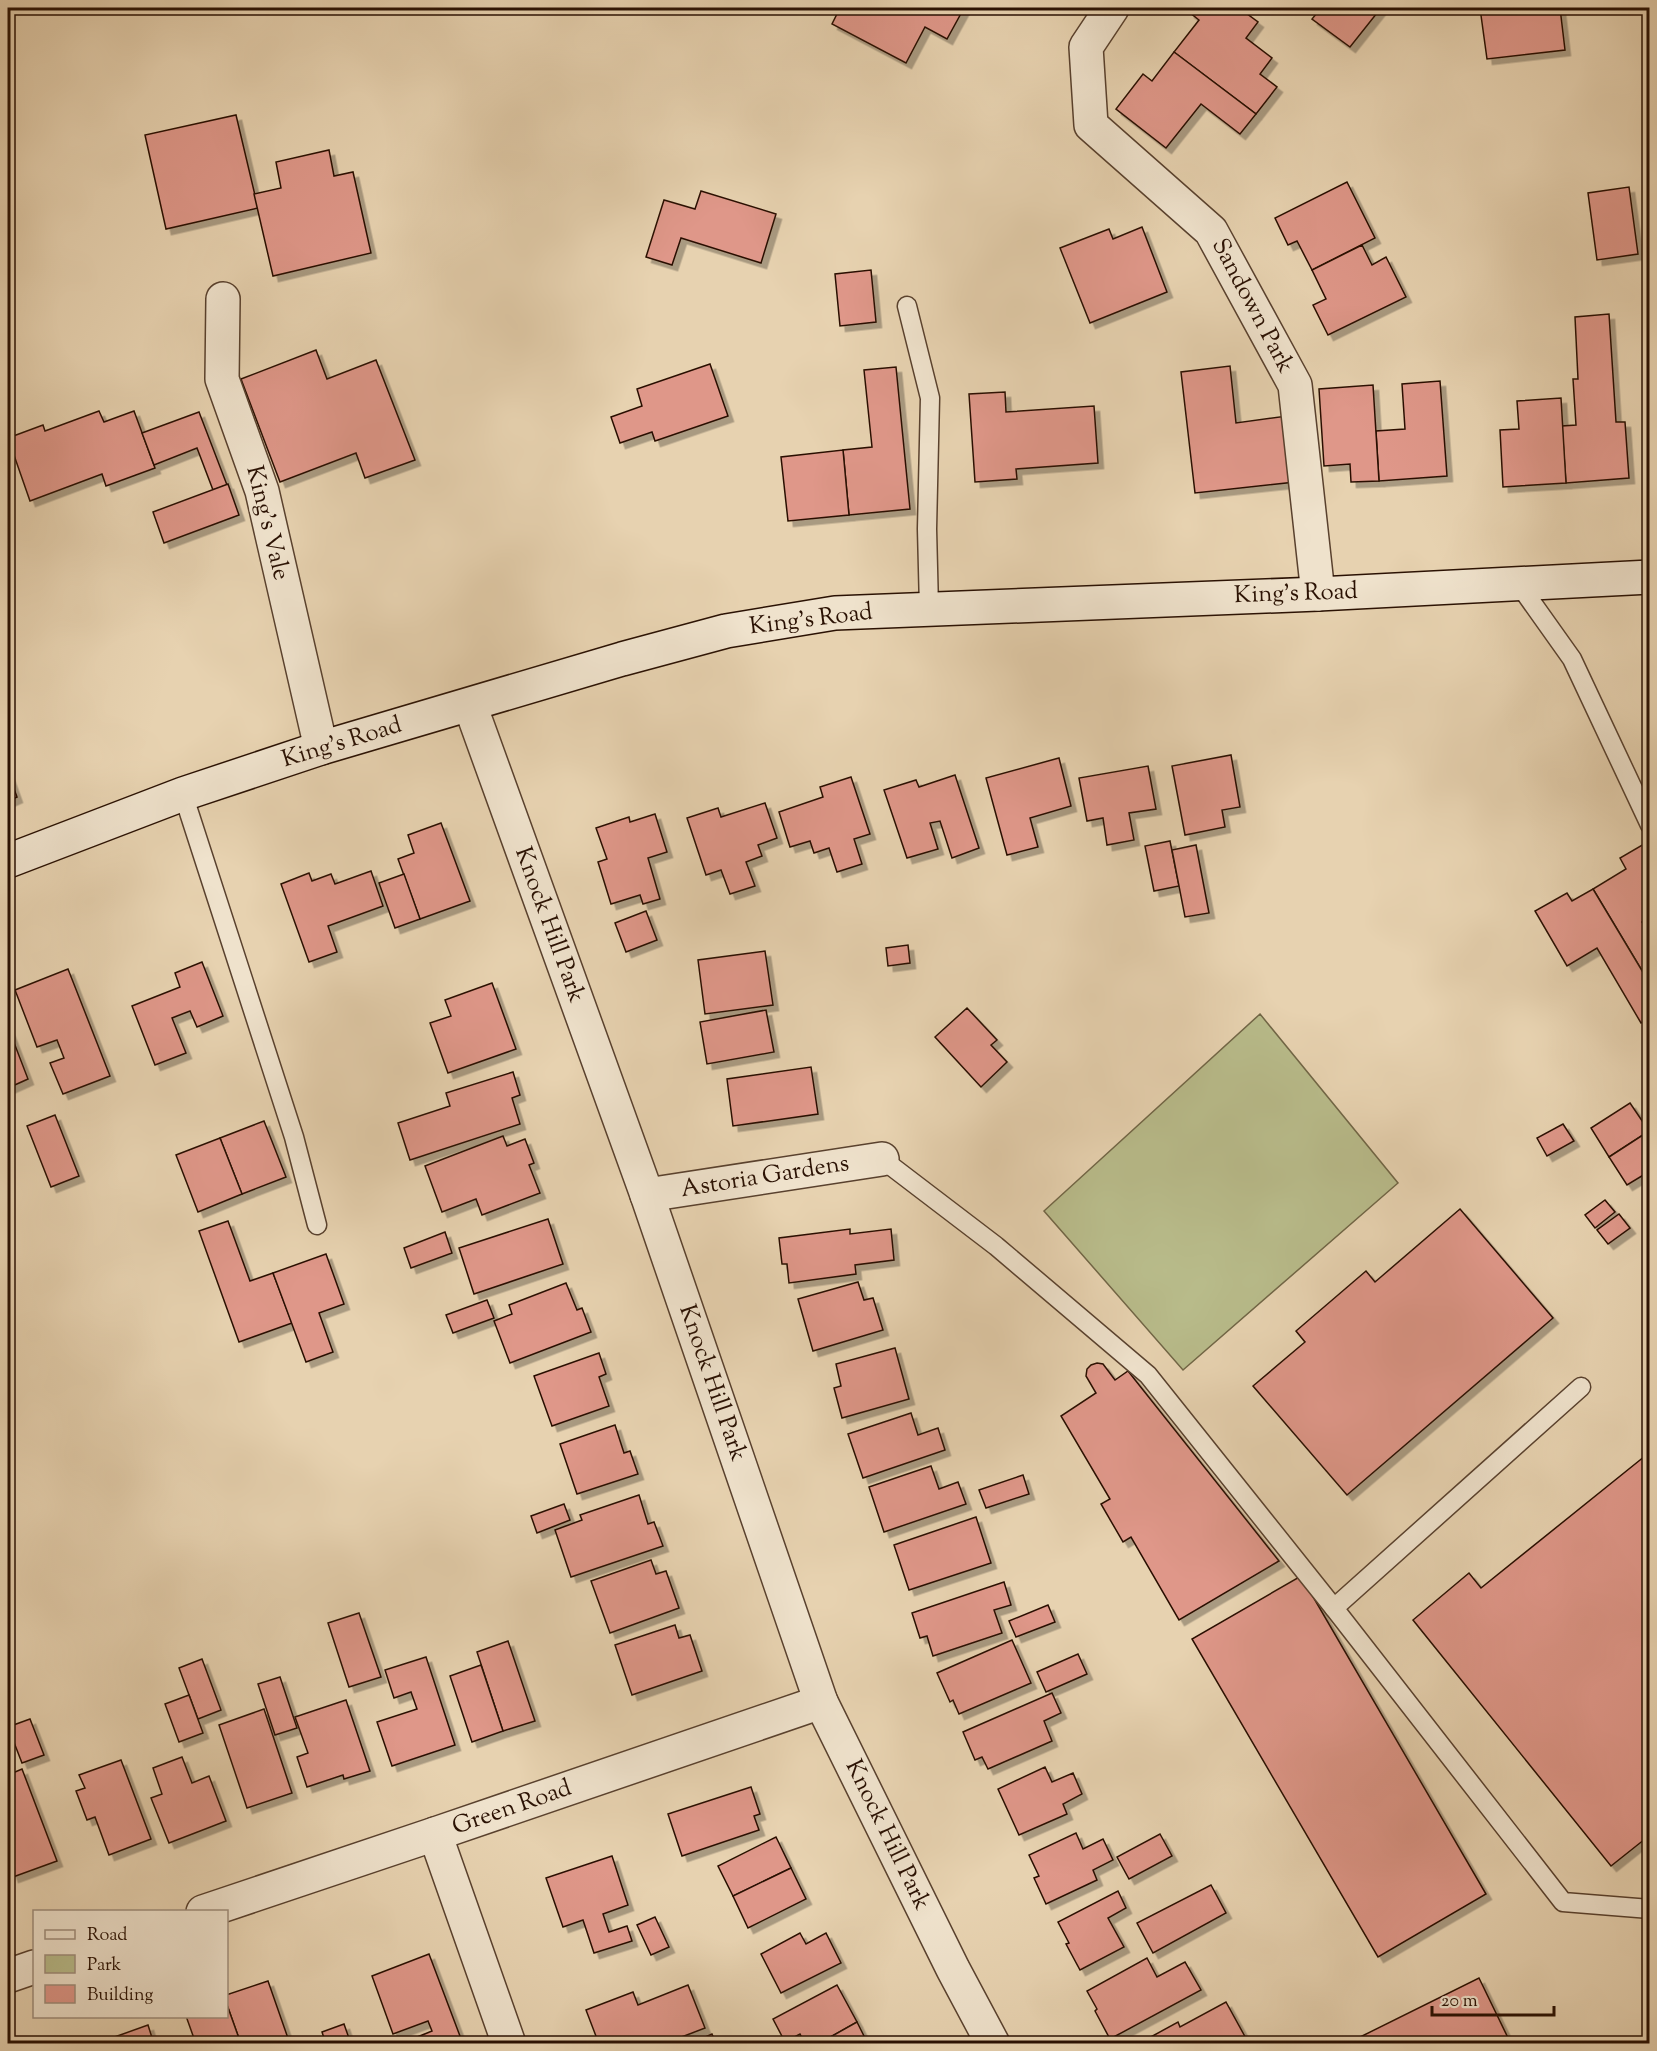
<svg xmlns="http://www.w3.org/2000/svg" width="1657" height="2051" font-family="'Sorts Mill Goudy',serif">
<defs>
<filter id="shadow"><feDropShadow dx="5.5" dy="5.5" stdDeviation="0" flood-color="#0004"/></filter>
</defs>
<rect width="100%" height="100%" fill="#e7d2b0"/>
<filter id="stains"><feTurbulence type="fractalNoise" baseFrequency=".00333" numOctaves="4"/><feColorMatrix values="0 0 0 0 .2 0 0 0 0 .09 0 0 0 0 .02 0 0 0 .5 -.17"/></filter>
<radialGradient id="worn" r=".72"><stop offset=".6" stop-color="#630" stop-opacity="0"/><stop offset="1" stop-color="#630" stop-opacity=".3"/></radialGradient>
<!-- green -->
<path fill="#b8bb8a" stroke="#716646" stroke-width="1.5" d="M 1260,1014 L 1398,1183 L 1183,1370 L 1044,1211 Z"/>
<!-- building -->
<g fill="#df9789" stroke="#2a1103" stroke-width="1.5" filter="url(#shadow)">
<path d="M 840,8 L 964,8 L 947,39 L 925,27 L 906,63 L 832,24 Z"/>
<path d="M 1192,8 L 1239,8 L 1258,22 L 1246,38 L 1272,58 L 1260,74 L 1277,87 L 1256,114 L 1174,52 L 1199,20 L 1189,12 Z"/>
<path d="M 1321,8 L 1381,8 L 1350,47 L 1312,19 Z"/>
<path d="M 1480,8 L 1560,8 L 1565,50 L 1487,59 Z"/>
<path d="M 1174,52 L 1256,114 L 1240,134 L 1201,104 L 1166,148 L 1116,109 L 1143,74 L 1152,81 Z"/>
<path d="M 236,115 L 258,208 L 166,229 L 145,135 Z"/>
<path d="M 329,150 L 334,176 L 353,172 L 371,253 L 273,276 L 254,194 L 281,188 L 276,162 Z"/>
<path d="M 1347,182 L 1375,238 L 1312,270 L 1297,241 L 1288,245 L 1275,218 Z"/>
<path d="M 1629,187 L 1638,254 L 1597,260 L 1588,193 Z"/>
<path d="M 701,191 L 776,214 L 761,263 L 681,238 L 672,265 L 646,257 L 664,200 L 695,209 Z"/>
<path d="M 1142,227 L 1167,292 L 1090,323 L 1060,248 L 1109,229 L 1113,239 Z"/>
<path d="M 1362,245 L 1372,265 L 1386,257 L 1406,297 L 1328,335 L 1313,305 L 1326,299 L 1312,270 Z"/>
<path d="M 871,270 L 876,322 L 840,326 L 835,274 Z"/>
<path d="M 1609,314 L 1616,422 L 1625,422 L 1629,478 L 1566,483 L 1562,426 L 1576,425 L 1573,379 L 1578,379 L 1575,317 Z"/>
<path d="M 316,350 L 327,379 L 376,360 L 415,460 L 365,478 L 356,453 L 280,482 L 241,379 Z"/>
<path d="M 710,364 L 728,416 L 655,441 L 652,432 L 620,443 L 611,417 L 642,406 L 637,389 Z"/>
<path d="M 1230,366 L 1236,423 L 1287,416 L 1295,482 L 1195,493 L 1181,372 Z"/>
<path d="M 896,367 L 910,509 L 849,515 L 843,450 L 872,447 L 864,370 Z"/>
<path d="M 1440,381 L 1447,476 L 1379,481 L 1376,431 L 1405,429 L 1402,384 Z"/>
<path d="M 1373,385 L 1379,481 L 1351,482 L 1350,464 L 1324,466 L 1319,389 Z"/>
<path d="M 1005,392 L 1006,412 L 1094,406 L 1098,463 L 1016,469 L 1017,479 L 975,482 L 969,394 Z"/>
<path d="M 1561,398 L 1566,483 L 1503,487 L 1500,430 L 1519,429 L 1517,401 Z"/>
<path d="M 99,411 L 104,422 L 134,411 L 155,468 L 106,486 L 102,474 L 30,501 L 8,438 L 43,425 L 45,431 Z"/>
<path d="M 199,412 L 227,485 L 213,490 L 197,448 L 154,465 L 142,433 Z"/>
<path d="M 843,450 L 849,515 L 788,521 L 781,457 Z"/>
<path d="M 228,484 L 239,515 L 164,543 L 153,512 Z"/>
<path d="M 1231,755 L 1240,807 L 1222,810 L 1225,827 L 1185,835 L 1172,766 Z"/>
<path d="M 1059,758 L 1071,806 L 1030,818 L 1038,847 L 1007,855 L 986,778 Z"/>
<path d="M 1148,766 L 1156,809 L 1129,813 L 1134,840 L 1107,845 L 1103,818 L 1087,821 L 1079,778 Z"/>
<path d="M 8,772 L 17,797 L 8,801 Z"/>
<path d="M 955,775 L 979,848 L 952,858 L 940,821 L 930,823 L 938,849 L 907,858 L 884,790 L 916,780 L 919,787 Z"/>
<path d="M 851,777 L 870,834 L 854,839 L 862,864 L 837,872 L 829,848 L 814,853 L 810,841 L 790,847 L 779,812 L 823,797 L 820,787 Z"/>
<path d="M 765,803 L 777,838 L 758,845 L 762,856 L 746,862 L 755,886 L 730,894 L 721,870 L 706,875 L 687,818 L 718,808 L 721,817 Z"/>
<path d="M 655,814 L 667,852 L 648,858 L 660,899 L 643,904 L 640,895 L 611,904 L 598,862 L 607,859 L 596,828 L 629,817 L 630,822 Z"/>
<path d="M 441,823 L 470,901 L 420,919 L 398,859 L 414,853 L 408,835 Z"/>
<path d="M 1170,841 L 1179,886 L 1154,891 L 1145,846 Z"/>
<path d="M 1644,844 L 1650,854 L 1650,918 L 1642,922 L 1650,934 L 1650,984 L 1593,889 L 1626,869 L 1620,858 Z"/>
<path d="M 1196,845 L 1209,913 L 1185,917 L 1172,850 Z"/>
<path d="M 371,871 L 383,906 L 328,926 L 337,952 L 309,962 L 281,884 L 309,873 L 312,881 L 331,874 L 335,884 Z"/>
<path d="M 404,874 L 420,919 L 395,928 L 379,883 Z"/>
<path d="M 1593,889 L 1650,984 L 1650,1018 L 1641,1023 L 1597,948 L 1567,966 L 1535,911 L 1567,893 L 1572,901 Z"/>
<path d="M 646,911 L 657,940 L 626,952 L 615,923 Z"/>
<path d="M 908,945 L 910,963 L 888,966 L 886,948 Z"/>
<path d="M 765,951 L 773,1005 L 705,1014 L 698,960 Z"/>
<path d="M 202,962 L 223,1016 L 197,1027 L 190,1011 L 172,1018 L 186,1053 L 155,1065 L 132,1006 L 180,987 L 175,973 Z"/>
<path d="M 68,969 L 110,1076 L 63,1094 L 50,1063 L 64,1058 L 57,1040 L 37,1047 L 15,990 Z"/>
<path d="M 492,983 L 516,1049 L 448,1073 L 430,1023 L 451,1016 L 445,1000 Z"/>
<path d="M 967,1008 L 997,1040 L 991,1045 L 1007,1062 L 981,1087 L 935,1037 Z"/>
<path d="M 766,1010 L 774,1052 L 707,1064 L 700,1022 Z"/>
<path d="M 8,1027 L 28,1079 L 8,1088 Z"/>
<path d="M 811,1067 L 818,1114 L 733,1126 L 727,1079 Z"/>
<path d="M 513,1072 L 520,1095 L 512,1098 L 520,1124 L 410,1160 L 398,1123 L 450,1106 L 446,1093 Z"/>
<path d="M 1630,1103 L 1649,1131 L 1609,1157 L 1591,1128 Z"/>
<path d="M 55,1115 L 79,1176 L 51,1187 L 27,1126 Z"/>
<path d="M 264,1121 L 286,1177 L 242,1194 L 220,1138 Z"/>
<path d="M 1563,1124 L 1574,1141 L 1547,1156 L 1537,1138 Z"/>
<path d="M 1649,1131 L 1650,1171 L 1627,1185 L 1609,1157 Z"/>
<path d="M 503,1136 L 507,1146 L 525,1139 L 534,1163 L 529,1165 L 540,1193 L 482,1215 L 476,1199 L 442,1212 L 425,1166 Z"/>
<path d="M 220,1138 L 242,1194 L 198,1212 L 176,1155 Z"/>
<path d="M 1605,1200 L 1615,1212 L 1595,1228 L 1585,1215 Z"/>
<path d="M 1460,1209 L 1553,1318 L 1347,1495 L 1253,1386 L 1305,1342 L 1296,1331 L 1366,1271 L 1375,1282 Z"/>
<path d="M 1619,1214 L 1630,1228 L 1608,1244 L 1597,1230 Z"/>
<path d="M 548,1219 L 563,1264 L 474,1294 L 459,1248 Z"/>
<path d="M 228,1221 L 250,1281 L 273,1273 L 292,1323 L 239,1342 L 199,1231 Z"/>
<path d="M 850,1229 L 850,1234 L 891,1229 L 894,1260 L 855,1265 L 856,1274 L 789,1283 L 787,1264 L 782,1264 L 779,1238 Z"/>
<path d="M 445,1232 L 452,1253 L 411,1268 L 404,1248 Z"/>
<path d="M 326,1254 L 344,1304 L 319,1313 L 333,1352 L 306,1362 L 273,1273 Z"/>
<path d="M 858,1282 L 864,1300 L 873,1298 L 883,1330 L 813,1351 L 798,1299 Z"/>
<path d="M 566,1283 L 577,1310 L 582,1308 L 591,1332 L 510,1363 L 494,1321 L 512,1314 L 509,1305 Z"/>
<path d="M 487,1300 L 494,1318 L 453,1333 L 446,1315 Z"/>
<path d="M 895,1348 L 909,1399 L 842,1418 L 834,1388 L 841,1386 L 836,1364 Z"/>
<path d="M 599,1353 L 606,1374 L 599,1377 L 609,1406 L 552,1426 L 534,1376 Z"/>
<path d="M 1097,1363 L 1103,1364 L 1115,1380 L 1128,1371 L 1279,1561 L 1179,1620 L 1131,1537 L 1123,1542 L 1101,1504 L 1110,1499 L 1061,1416 L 1096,1393 L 1086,1376 L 1087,1369 L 1091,1365 Z"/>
<path d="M 911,1413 L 918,1435 L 938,1428 L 945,1450 L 863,1478 L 848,1434 Z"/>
<path d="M 615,1425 L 624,1453 L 630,1451 L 638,1474 L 577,1494 L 560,1444 Z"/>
<path d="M 1650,1452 L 1650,1835 L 1611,1866 L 1413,1620 L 1469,1573 L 1481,1588 Z"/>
<path d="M 931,1466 L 939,1489 L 958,1482 L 966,1504 L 884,1532 L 869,1487 Z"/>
<path d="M 1023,1475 L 1029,1494 L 986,1508 L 979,1490 Z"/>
<path d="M 639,1495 L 648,1524 L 654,1522 L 663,1546 L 571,1577 L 555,1530 L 582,1520 L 580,1515 Z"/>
<path d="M 564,1504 L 570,1520 L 537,1533 L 531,1516 Z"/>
<path d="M 976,1517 L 991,1563 L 909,1590 L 894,1545 Z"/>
<path d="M 651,1560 L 656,1574 L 666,1571 L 679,1608 L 610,1633 L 591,1581 Z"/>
<path d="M 1301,1576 L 1486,1894 L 1378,1957 L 1192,1639 Z"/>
<path d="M 1004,1582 L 1011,1605 L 994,1610 L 1002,1633 L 933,1656 L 927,1636 L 920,1638 L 912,1613 Z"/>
<path d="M 1048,1605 L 1055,1622 L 1016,1637 L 1009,1621 Z"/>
<path d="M 359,1613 L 381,1677 L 349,1687 L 328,1623 Z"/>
<path d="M 675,1625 L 679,1638 L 690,1635 L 702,1671 L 632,1695 L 615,1645 Z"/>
<path d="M 1012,1640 L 1031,1683 L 959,1714 L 953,1700 L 950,1702 L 937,1673 Z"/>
<path d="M 508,1641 L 535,1721 L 503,1731 L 477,1652 Z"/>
<path d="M 1078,1654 L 1087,1674 L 1046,1692 L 1037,1672 Z"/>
<path d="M 426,1657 L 455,1745 L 392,1766 L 377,1722 L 417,1709 L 411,1692 L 394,1698 L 385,1670 Z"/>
<path d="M 202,1659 L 221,1710 L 198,1719 L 179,1668 Z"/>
<path d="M 481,1665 L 503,1731 L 472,1742 L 450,1676 Z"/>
<path d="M 280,1677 L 297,1728 L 275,1735 L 258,1684 Z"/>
<path d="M 1052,1693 L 1061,1713 L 1044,1721 L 1052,1741 L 988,1769 L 982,1757 L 975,1760 L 963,1732 Z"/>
<path d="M 189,1695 L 203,1733 L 179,1742 L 165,1704 Z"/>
<path d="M 346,1700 L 370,1771 L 344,1779 L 343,1775 L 307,1787 L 297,1757 L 308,1753 L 295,1717 Z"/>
<path d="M 264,1709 L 292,1793 L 247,1808 L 219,1725 Z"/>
<path d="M 30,1719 L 44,1755 L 22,1763 L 8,1727 Z"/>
<path d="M 182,1757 L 192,1783 L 209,1776 L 226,1821 L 169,1843 L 151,1798 L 162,1794 L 153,1768 Z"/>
<path d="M 121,1760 L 151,1839 L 109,1855 L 95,1817 L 87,1820 L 76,1791 L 85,1788 L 79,1775 Z"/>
<path d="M 1045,1767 L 1052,1782 L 1073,1773 L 1082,1794 L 1063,1804 L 1067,1814 L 1019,1835 L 998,1789 Z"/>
<path d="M 22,1769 L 57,1861 L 13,1877 L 8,1863 L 8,1775 Z"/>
<path d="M 751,1787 L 760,1814 L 754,1816 L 759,1830 L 682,1856 L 668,1814 Z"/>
<path d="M 1076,1833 L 1083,1849 L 1103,1839 L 1113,1860 L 1093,1870 L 1097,1880 L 1046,1904 L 1034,1878 L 1039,1876 L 1029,1855 Z"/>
<path d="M 1160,1834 L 1172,1856 L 1129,1879 L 1117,1857 Z"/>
<path d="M 776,1837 L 791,1868 L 733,1896 L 718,1866 Z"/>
<path d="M 612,1856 L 628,1905 L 603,1914 L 609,1932 L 627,1926 L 632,1941 L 594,1953 L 583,1920 L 563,1927 L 546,1878 Z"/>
<path d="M 791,1868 L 806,1899 L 748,1928 L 733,1896 Z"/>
<path d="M 1211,1885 L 1226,1913 L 1153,1953 L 1137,1923 Z"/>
<path d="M 1118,1891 L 1126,1908 L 1108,1918 L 1124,1947 L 1080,1970 L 1066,1944 L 1069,1943 L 1058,1922 Z"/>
<path d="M 655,1917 L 669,1947 L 651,1955 L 637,1925 Z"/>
<path d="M 800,1933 L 806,1944 L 826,1933 L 841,1963 L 781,1993 L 761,1954 Z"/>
<path d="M 429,1954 L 463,2044 L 400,2044 L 432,2031 L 428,2021 L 393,2034 L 372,1976 Z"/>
<path d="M 1147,1958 L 1157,1977 L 1185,1962 L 1201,1990 L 1110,2039 L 1095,2011 L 1097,2009 L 1087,1991 Z"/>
<path d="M 1479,1978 L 1511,2044 L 1346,2044 Z"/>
<path d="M 268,1981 L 290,2044 L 261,2044 L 260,2041 L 241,2044 L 226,2002 L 226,1995 Z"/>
<path d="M 688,1985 L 705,2028 L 679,2038 L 681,2044 L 599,2044 L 586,2010 L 633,1992 L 638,2005 Z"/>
<path d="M 837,1985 L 857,2022 L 818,2044 L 805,2044 L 800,2034 L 785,2042 L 773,2019 Z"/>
<path d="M 226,2002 L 241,2044 L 196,2044 L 186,2016 L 226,2016 Z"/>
<path d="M 1226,2002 L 1248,2042 L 1246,2044 L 1138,2044 L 1178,2022 L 1180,2027 Z"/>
<path d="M 857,2022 L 868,2044 L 818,2044 Z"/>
<path d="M 344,2024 L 351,2044 L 326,2044 L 322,2032 Z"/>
<path d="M 148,2025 L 154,2044 L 95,2044 Z"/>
<path d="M 712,2034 L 716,2044 L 689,2044 Z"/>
</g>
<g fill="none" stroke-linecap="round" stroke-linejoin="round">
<!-- lane casing -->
<g stroke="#59412e" stroke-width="21">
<g id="lane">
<path d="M 907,306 L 930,398 L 927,529 L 929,608"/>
<path d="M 1518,583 L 1572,659 L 1650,825"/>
<path d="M 183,794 L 294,1137 L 317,1225"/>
<path d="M 882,1159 L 996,1246 L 1148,1375 L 1334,1608 L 1563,1902 L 1650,1909"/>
<path d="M 1334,1608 L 1581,1387"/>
</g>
</g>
<!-- street casing -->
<g stroke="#59412e" stroke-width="36">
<g id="street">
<path d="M 1112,8 L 1086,47 L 1091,125 L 1211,231 L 1295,385 L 1318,594"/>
<path d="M 223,299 L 222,379 L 262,491 L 321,748"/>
<path d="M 470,705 L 647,1195 L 821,1702 L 953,1969 L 993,2044"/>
<path d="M 647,1195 L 882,1159"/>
<path d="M 435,1834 L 509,2044"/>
<path d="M 203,1912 L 435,1834 L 821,1702"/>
<path d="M 8,1976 L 34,1967"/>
</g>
</g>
<!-- secondary casing -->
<g stroke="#2a1103" stroke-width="36">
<path id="secondary" d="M 8,861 L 183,794 L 321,748 L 622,659 L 726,631 L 835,613 L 1318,594 L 1650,577"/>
</g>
<!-- lane -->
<use href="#lane" stroke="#efe2cc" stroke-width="18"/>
<!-- street -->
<use href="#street" stroke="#efe2cc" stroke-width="33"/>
<!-- secondary -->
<use href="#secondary" stroke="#efe2cc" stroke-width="33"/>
</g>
<g text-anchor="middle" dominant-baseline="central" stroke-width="6" stroke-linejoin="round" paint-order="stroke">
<!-- street labels -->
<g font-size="24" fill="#2a1103" stroke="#efe2cc">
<text transform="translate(1252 306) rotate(62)">Sandown Park</text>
<text transform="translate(267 523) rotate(76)">King's Vale</text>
<text transform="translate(1296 594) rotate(-2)">King's Road</text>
<text transform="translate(811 620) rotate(-7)">King's Road</text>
<text transform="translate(342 743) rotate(-17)">King's Road</text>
<text transform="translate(549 925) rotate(70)">Knock Hill Park</text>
<text transform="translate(765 1177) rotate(-9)">Astoria Gardens</text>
<text transform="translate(712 1383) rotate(71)">Knock Hill Park</text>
<text transform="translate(512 1808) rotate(-19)">Green Road</text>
<text transform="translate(887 1835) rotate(64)">Knock Hill Park</text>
</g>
</g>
<!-- margin -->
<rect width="1657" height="2051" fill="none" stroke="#e7d2b0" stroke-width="30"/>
<rect x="9" y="9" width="1639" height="2033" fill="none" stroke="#2a1103" stroke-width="3"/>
<rect x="15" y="15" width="1627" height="2021" fill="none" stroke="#2a1103" stroke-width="1.5"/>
<!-- legend -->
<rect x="33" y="1910" width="195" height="108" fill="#efe2cc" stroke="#a08e7c" stroke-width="1.5"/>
<rect x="45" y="1930" width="30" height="9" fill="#efe2cc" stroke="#a08e7c" stroke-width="1.5"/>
<text x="87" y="1940" font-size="18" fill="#2a1103">Road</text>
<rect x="45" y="1955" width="30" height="18" fill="#b8bb8a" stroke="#a08e7c" stroke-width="1.5"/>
<text x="87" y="1970" font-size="18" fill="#2a1103">Park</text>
<rect x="45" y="1985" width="30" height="18" fill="#df9789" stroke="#a08e7c" stroke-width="1.5"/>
<text x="87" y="2000" font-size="18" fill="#2a1103">Building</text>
<!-- scale -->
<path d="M1432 2006v9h122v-9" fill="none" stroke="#2a1103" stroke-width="3"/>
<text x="1441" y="2006" font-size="18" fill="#2a1103" stroke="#efe2cc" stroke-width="4.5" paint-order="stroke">20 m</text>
<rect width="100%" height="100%" filter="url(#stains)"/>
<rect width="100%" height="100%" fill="url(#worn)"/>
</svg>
